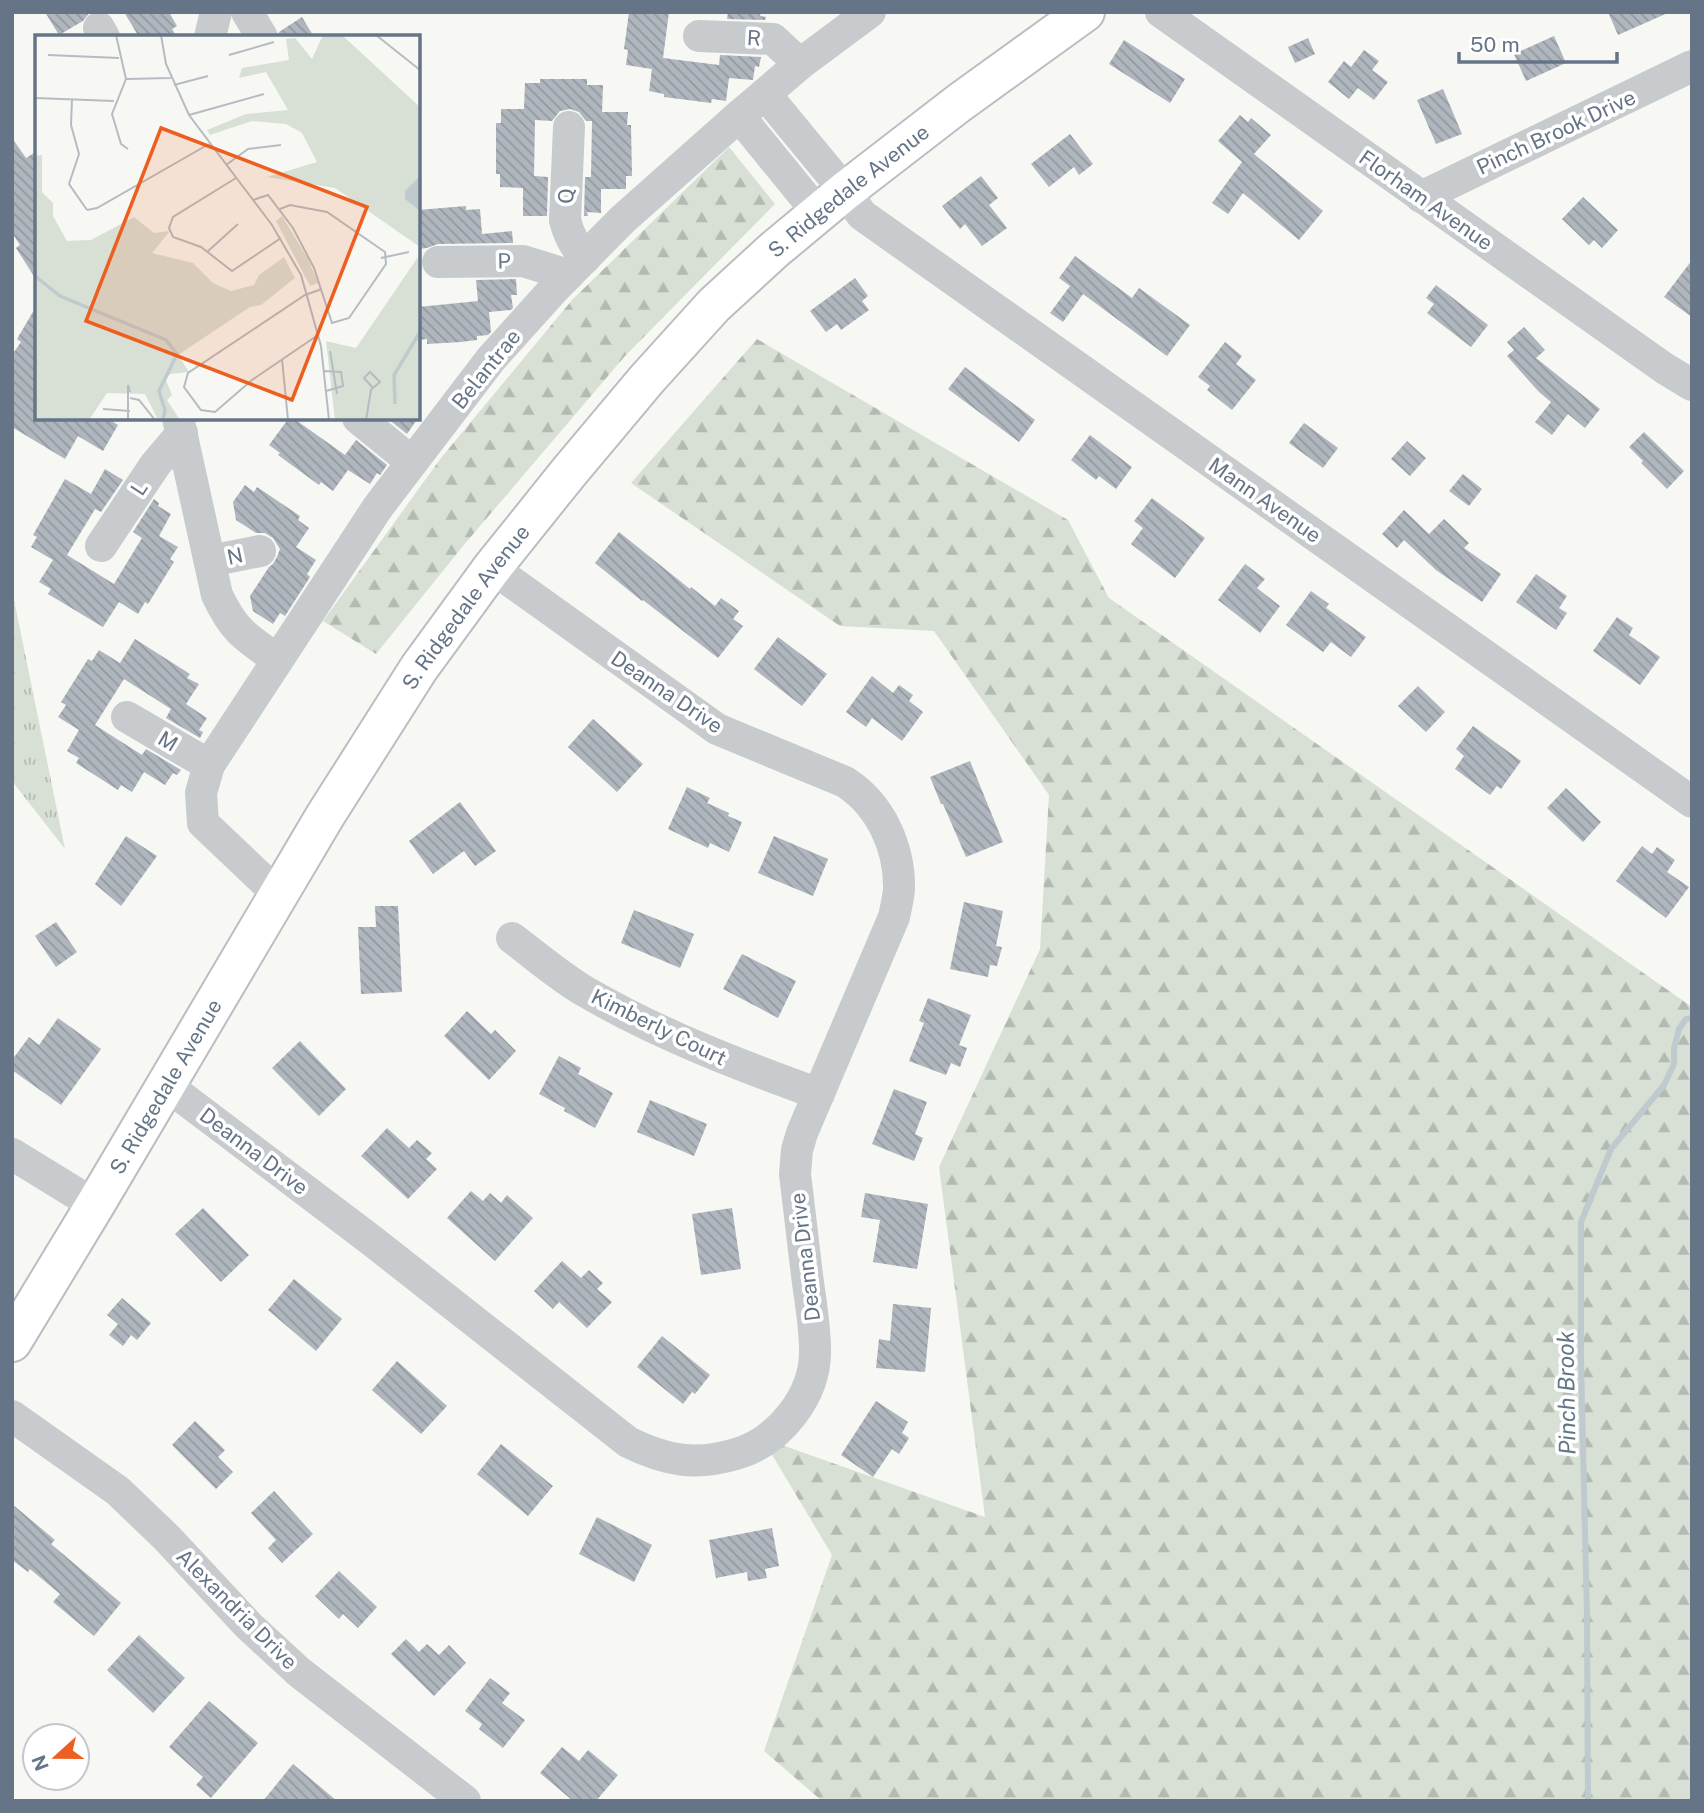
<svg xmlns="http://www.w3.org/2000/svg" width="1704" height="1813" font-family="'Public Sans',sans-serif">
<defs>
<pattern id="grass-tufts" width="24" height="20" patternUnits="userSpaceOnUse" patternTransform="scale(1.75)"><rect width="24" height="20" fill="#d8e0d5"/><path d="M3 7l-1-3M5 7V3M7 7l1-3M15 17l-1-3M17 17v-4M19 17l1-3" fill="none" stroke="#b3bab2"/></pattern>
<pattern id="forest-firs" width="22" height="20" patternUnits="userSpaceOnUse" patternTransform="scale(1.75)"><rect width="22" height="20" fill="#d8e0d5"/><path d="M5 1l3.5 6h-7zM16 11l3.5 6h-7z" fill="#b3bab2"/></pattern>
<pattern id="building-back-hatch" width="6" height="6" patternUnits="userSpaceOnUse" patternTransform="scale(1.75)"><rect width="6" height="6" fill="#afb6bd"/><path d="M-1 5l2 2M0 0l6 6M5-1l2 2" fill="none" stroke="#92999f"/></pattern>
</defs>
<rect width="100%" height="100%" fill="#f7f8f4"/>
<!-- grass -->
<path fill="url(#grass-tufts)" d="M 12,590 L 65,849 L 12,781 Z"/>
<!-- forest -->
<g fill="url(#forest-firs)">
<path d="M 729,147 L 775,204 L 625,356 L 463,546 L 376,654 L 323,621 L 441,458 L 572,300 Z"/>
<path d="M 757,339 L 1068,520 L 1109,598 L 1692,1007 L 1692,1801 L 822,1801 L 764,1751 L 832,1555 L 762,1438 L 985,1517 L 939,1167 L 1040,949 L 1049,795 L 934,631 L 840,626 L 631,483 Z"/>
</g>
<g fill="none" stroke-linecap="round" stroke-linejoin="round">
<!-- stream -->
<path stroke="#bfcace" stroke-width="6" d="M 1588,1801 L 1587,1616 L 1581,1361 L 1581,1222 L 1611,1149 L 1664,1085 L 1674,1064 L 1674,1048 L 1679,1029 L 1686,1019 L 1692,1018"/>
</g>
<!-- building -->
<g fill="url(#building-back-hatch)">
<path d="M 45,12 L 90,12 L 83,21 L 59,35 Z"/>
<path d="M 124,12 L 169,12 L 177,26 L 172,29 L 177,37 L 139,37 Z"/>
<path d="M 629,12 L 669,12 L 663,58 L 719,65 L 720,55 L 761,57 L 759,67 L 755,66 L 753,80 L 729,78 L 726,101 L 712,99 L 711,103 L 664,97 L 664,94 L 649,91 L 652,69 L 626,65 L 628,50 L 624,49 Z"/>
<path d="M 728,12 L 761,12 L 760,16 L 766,17 L 765,20 L 727,19 Z"/>
<path d="M 1608,12 L 1670,12 L 1618,35 Z"/>
<path d="M 302,17 L 314,37 L 280,37 L 279,32 Z"/>
<path d="M 1554,36 L 1566,63 L 1526,81 L 1514,54 Z"/>
<path d="M 1308,38 L 1315,54 L 1295,63 L 1288,47 Z"/>
<path d="M 1124,40 L 1185,79 L 1170,103 L 1109,64 Z"/>
<path d="M 1364,50 L 1379,61 L 1372,70 L 1388,82 L 1374,100 L 1358,88 L 1349,99 L 1328,82 L 1344,61 L 1351,67 Z"/>
<path d="M 540,79 L 587,79 L 587,85 L 603,85 L 602,112 L 628,112 L 627,125 L 631,125 L 632,176 L 626,176 L 626,189 L 601,189 L 601,213 L 587,212 L 588,216 L 584,216 L 585,177 L 591,177 L 592,121 L 586,121 L 579,112 L 570,109 L 560,111 L 552,121 L 535,120 L 534,176 L 548,177 L 547,216 L 523,216 L 523,188 L 500,187 L 500,174 L 496,174 L 496,123 L 501,123 L 501,109 L 524,109 L 525,83 L 540,83 Z"/>
<path d="M 1443,89 L 1462,134 L 1436,144 L 1417,100 Z"/>
<path d="M 1240,115 L 1248,122 L 1251,118 L 1271,135 L 1254,154 L 1323,211 L 1299,240 L 1243,193 L 1228,214 L 1212,203 L 1242,162 L 1218,141 Z"/>
<path d="M 1070,134 L 1093,164 L 1079,175 L 1074,167 L 1049,187 L 1031,164 Z"/>
<path d="M 12,138 L 26,158 L 37,151 L 37,281 L 16,248 L 20,245 L 12,233 Z"/>
<path d="M 981,176 L 998,198 L 989,205 L 1007,228 L 982,246 L 965,224 L 960,229 L 942,206 Z"/>
<path d="M 1583,197 L 1618,230 L 1602,248 L 1594,240 L 1589,245 L 1562,219 Z"/>
<path d="M 466,206 L 466,210 L 480,209 L 482,234 L 512,231 L 513,243 L 438,244 L 427,248 L 418,249 L 418,210 Z"/>
<path d="M 1075,256 L 1132,298 L 1139,288 L 1190,325 L 1167,356 L 1083,294 L 1063,322 L 1050,313 L 1070,286 L 1059,278 Z"/>
<path d="M 1692,260 L 1692,317 L 1664,297 Z"/>
<path d="M 855,278 L 868,296 L 862,301 L 869,310 L 841,330 L 837,324 L 826,332 L 810,311 Z"/>
<path d="M 516,279 L 517,295 L 511,295 L 513,308 L 511,310 L 489,312 L 491,332 L 488,335 L 477,336 L 477,340 L 461,342 L 427,344 L 427,339 L 418,340 L 418,307 L 478,301 L 476,280 Z"/>
<path d="M 1436,285 L 1488,325 L 1471,347 L 1427,313 L 1434,304 L 1426,298 Z"/>
<path d="M 37,305 L 37,418 L 107,418 L 118,425 L 103,451 L 78,436 L 65,459 L 12,427 L 12,355 L 21,342 L 17,339 Z"/>
<path d="M 1524,327 L 1545,350 L 1536,358 L 1600,409 L 1585,428 L 1568,414 L 1552,435 L 1535,422 L 1551,402 L 1539,392 L 1507,356 L 1514,350 L 1507,342 Z"/>
<path d="M 1225,342 L 1242,356 L 1236,364 L 1256,380 L 1232,410 L 1207,390 L 1210,386 L 1198,377 Z"/>
<path d="M 965,367 L 1035,420 L 1019,442 L 948,389 Z"/>
<path d="M 289,418 L 293,418 L 345,455 L 356,440 L 387,465 L 380,475 L 377,473 L 370,484 L 348,470 L 333,491 L 321,482 L 319,485 L 278,455 L 280,453 L 269,445 Z"/>
<path d="M 387,418 L 418,418 L 407,434 Z"/>
<path d="M 1304,423 L 1338,448 L 1323,468 L 1289,443 Z"/>
<path d="M 1644,432 L 1684,471 L 1667,489 L 1641,463 L 1643,461 L 1629,447 Z"/>
<path d="M 1090,435 L 1132,467 L 1116,489 L 1099,476 L 1096,480 L 1071,460 Z"/>
<path d="M 1407,441 L 1426,458 L 1410,476 L 1391,459 Z"/>
<path d="M 105,469 L 123,480 L 101,512 L 95,509 L 67,555 L 114,584 L 142,538 L 133,532 L 154,499 L 159,503 L 158,506 L 171,514 L 159,536 L 178,547 L 170,559 L 174,562 L 148,604 L 145,602 L 138,614 L 119,602 L 103,627 L 48,594 L 51,589 L 39,582 L 53,560 L 31,547 L 37,537 L 33,535 L 65,479 L 91,494 Z"/>
<path d="M 1463,474 L 1482,489 L 1469,506 L 1449,491 Z"/>
<path d="M 245,485 L 254,492 L 257,487 L 300,516 L 298,520 L 309,528 L 296,547 L 316,560 L 307,574 L 310,577 L 285,616 L 280,613 L 273,624 L 253,611 L 250,596 L 269,567 L 273,564 L 277,557 L 280,549 L 273,538 L 265,533 L 256,533 L 236,520 L 233,502 Z"/>
<path d="M 1152,498 L 1205,538 L 1175,578 L 1131,544 L 1143,528 L 1134,521 Z"/>
<path d="M 1404,510 L 1429,534 L 1444,519 L 1469,543 L 1464,548 L 1501,574 L 1482,602 L 1436,570 L 1404,540 L 1397,548 L 1382,534 Z"/>
<path d="M 619,532 L 690,589 L 691,587 L 715,606 L 721,598 L 739,611 L 733,619 L 743,626 L 718,658 L 643,600 L 642,601 L 595,563 Z"/>
<path d="M 1245,564 L 1265,579 L 1257,588 L 1280,606 L 1260,633 L 1218,600 Z"/>
<path d="M 1536,574 L 1567,596 L 1559,608 L 1567,613 L 1556,630 L 1516,602 Z"/>
<path d="M 1311,591 L 1329,604 L 1326,608 L 1366,637 L 1351,657 L 1331,642 L 1323,652 L 1286,625 Z"/>
<path d="M 1617,617 L 1633,628 L 1629,635 L 1660,657 L 1640,685 L 1593,651 Z"/>
<path d="M 778,637 L 827,674 L 802,706 L 754,669 Z"/>
<path d="M 135,639 L 190,674 L 187,678 L 199,684 L 186,704 L 207,718 L 199,730 L 203,732 L 200,738 L 166,718 L 171,709 L 124,679 L 95,725 L 142,755 L 146,749 L 181,770 L 177,775 L 173,773 L 165,785 L 144,772 L 132,792 L 121,785 L 118,790 L 76,763 L 79,758 L 67,751 L 79,730 L 58,717 L 66,705 L 61,702 L 88,659 L 92,661 L 99,650 L 120,663 Z"/>
<path d="M 872,676 L 893,693 L 899,685 L 913,695 L 909,701 L 923,712 L 902,741 L 872,718 L 866,727 L 846,712 Z"/>
<path d="M 1418,686 L 1445,712 L 1426,732 L 1398,706 Z"/>
<path d="M 593,719 L 643,764 L 617,792 L 568,747 Z"/>
<path d="M 1473,726 L 1521,761 L 1501,789 L 1497,786 L 1490,795 L 1455,769 L 1464,756 L 1456,749 Z"/>
<path d="M 970,761 L 1003,842 L 966,857 L 943,804 L 941,804 L 930,777 Z"/>
<path d="M 687,787 L 710,798 L 707,803 L 729,813 L 728,816 L 742,822 L 729,852 L 710,843 L 708,848 L 668,829 Z"/>
<path d="M 1566,788 L 1601,822 L 1583,842 L 1547,808 Z"/>
<path d="M 460,802 L 496,851 L 475,866 L 464,851 L 433,874 L 409,841 Z"/>
<path d="M 126,836 L 157,856 L 121,906 L 95,884 Z"/>
<path d="M 774,836 L 828,859 L 813,896 L 758,873 Z"/>
<path d="M 1642,846 L 1652,854 L 1657,847 L 1675,860 L 1667,872 L 1689,887 L 1666,918 L 1616,881 Z"/>
<path d="M 964,902 L 1003,911 L 996,946 L 1002,947 L 997,966 L 990,965 L 988,977 L 950,969 Z"/>
<path d="M 375,906 L 398,906 L 402,992 L 361,994 L 358,927 L 376,927 Z"/>
<path d="M 634,910 L 694,934 L 680,968 L 621,943 Z"/>
<path d="M 56,922 L 77,952 L 56,967 L 35,936 Z"/>
<path d="M 742,954 L 796,981 L 778,1018 L 723,989 Z"/>
<path d="M 928,998 L 971,1015 L 959,1045 L 967,1048 L 960,1067 L 951,1063 L 946,1075 L 909,1061 L 924,1023 L 919,1021 Z"/>
<path d="M 467,1011 L 491,1034 L 495,1030 L 516,1051 L 489,1080 L 444,1036 Z"/>
<path d="M 58,1018 L 101,1049 L 61,1105 L 12,1070 L 12,1060 L 29,1037 L 39,1045 Z"/>
<path d="M 300,1041 L 346,1089 L 319,1116 L 272,1068 Z"/>
<path d="M 559,1056 L 581,1068 L 578,1074 L 613,1093 L 595,1128 L 564,1111 L 565,1108 L 539,1094 Z"/>
<path d="M 894,1089 L 927,1102 L 915,1134 L 923,1138 L 914,1161 L 872,1144 Z"/>
<path d="M 650,1100 L 707,1124 L 694,1156 L 637,1132 Z"/>
<path d="M 387,1128 L 409,1148 L 417,1140 L 432,1153 L 426,1159 L 437,1169 L 408,1199 L 361,1156 Z"/>
<path d="M 471,1191 L 483,1201 L 490,1193 L 501,1203 L 507,1195 L 533,1218 L 495,1261 L 447,1218 Z"/>
<path d="M 865,1193 L 928,1204 L 917,1269 L 873,1262 L 880,1220 L 861,1217 Z"/>
<path d="M 203,1208 L 249,1255 L 221,1282 L 175,1234 Z"/>
<path d="M 732,1208 L 741,1269 L 701,1275 L 692,1214 Z"/>
<path d="M 562,1261 L 581,1278 L 589,1270 L 603,1283 L 597,1289 L 612,1302 L 587,1328 L 559,1302 L 553,1309 L 534,1291 Z"/>
<path d="M 294,1279 L 342,1319 L 316,1351 L 268,1310 Z"/>
<path d="M 122,1298 L 151,1323 L 137,1340 L 131,1335 L 123,1346 L 109,1335 L 118,1324 L 107,1315 Z"/>
<path d="M 893,1304 L 931,1308 L 925,1372 L 876,1368 L 879,1339 L 890,1341 Z"/>
<path d="M 662,1336 L 710,1375 L 695,1394 L 692,1392 L 683,1404 L 637,1367 Z"/>
<path d="M 397,1361 L 447,1406 L 421,1434 L 372,1390 Z"/>
<path d="M 876,1401 L 908,1422 L 902,1433 L 909,1438 L 899,1454 L 892,1449 L 873,1477 L 841,1455 Z"/>
<path d="M 195,1421 L 225,1450 L 218,1457 L 233,1472 L 216,1489 L 172,1445 Z"/>
<path d="M 501,1444 L 553,1486 L 528,1516 L 477,1474 Z"/>
<path d="M 274,1491 L 313,1534 L 282,1563 L 268,1548 L 276,1540 L 251,1513 Z"/>
<path d="M 12,1504 L 55,1540 L 51,1544 L 121,1603 L 94,1636 L 53,1602 L 60,1594 L 30,1569 L 28,1572 L 12,1560 Z"/>
<path d="M 597,1517 L 652,1545 L 634,1582 L 579,1554 Z"/>
<path d="M 772,1528 L 779,1566 L 765,1569 L 767,1578 L 748,1581 L 747,1572 L 716,1578 L 709,1540 Z"/>
<path d="M 339,1571 L 377,1607 L 358,1628 L 343,1614 L 339,1619 L 315,1596 Z"/>
<path d="M 139,1635 L 185,1678 L 153,1713 L 107,1670 Z"/>
<path d="M 406,1639 L 419,1652 L 427,1644 L 439,1655 L 449,1645 L 466,1663 L 434,1696 L 391,1654 Z"/>
<path d="M 490,1678 L 510,1693 L 502,1703 L 525,1720 L 503,1748 L 479,1729 L 482,1724 L 465,1711 Z"/>
<path d="M 209,1701 L 258,1743 L 211,1798 L 196,1785 L 203,1777 L 169,1747 Z"/>
<path d="M 562,1747 L 579,1761 L 588,1750 L 618,1775 L 596,1801 L 573,1801 L 540,1773 Z"/>
<path d="M 293,1764 L 337,1801 L 263,1801 Z"/>
</g>
<g fill="none" stroke-linecap="round" stroke-linejoin="round">
<!-- major casing -->
<g stroke="#babec2" stroke-width="42">
<g id="major">
<path id="s1" d="M 12,1342 L 95,1205 L 325,816 L 419,668 L 492,568 L 569,472 L 647,379 L 714,305 L 774,250 L 845,191 L 959,103 L 1085,12"/>
</g>
</g>
<!-- minor -->
<g stroke="#c7cbce" stroke-width="32">
<path d="M 247,12 L 262,37"/>
<path d="M 1161,12 L 1664,368 L 1692,385"/>
<path d="M 99,28 L 104,37"/>
<path d="M 699,36 L 773,39 L 800,64"/>
<path d="M 210,37 L 216,12"/>
<path d="M 765,94 L 845,191 L 862,215 L 1692,802"/>
<path d="M 739,116 L 818,213"/>
<path d="M 569,127 L 565,220 C 569,236 575,246 585,258"/>
<path d="M 1421,197 L 1692,66"/>
<path d="M 438,262 L 523,261 L 568,275"/>
<path d="M 178,418 L 217,595 C 234,631 245,637 277,659"/>
<path d="M 358,418 L 412,462"/>
<path d="M 101,546 L 155,465 L 182,433"/>
<path d="M 210,561 L 260,551"/>
<path d="M 127,717 L 209,765"/>
<path d="M 280,893 L 263,880 L 203,823 L 201,793 L 209,765 L 378,507 L 491,359 L 554,289 L 622,220 L 739,116 L 800,64 L 870,12"/>
<path d="M 512,938 C 536,956 560,977 586,992 C 660,1035 739,1065 819,1094"/>
<path d="M 166,1085 L 371,1240 L 628,1442 C 666,1461 696,1466 736,1454 C 780,1441 816,1395 815,1350 C 815,1325 810,1299 807,1275 C 803,1241 799,1208 795,1174 L 797,1150 L 802,1133 L 894,917 C 896,908 898,899 899,890 C 900,848 881,805 845,782 L 717,729 L 492,568"/>
<path d="M 12,1154 L 95,1205"/>
<path d="M 12,1416 L 118,1491 L 167,1538 L 249,1626 L 299,1672 L 465,1801"/>
</g>
<!-- major -->
<use href="#major" stroke="#fff" stroke-width="38"/>
</g>
<g text-anchor="middle" dominant-baseline="central" stroke-width="7" stroke-linejoin="round" paint-order="stroke">
<!-- street labels -->
<g font-size="21" fill="#657587" stroke="#fff">
<text transform="translate(754 38) rotate(3)">R</text>
<text transform="translate(1556 132) rotate(-25)">Pinch Brook Drive</text>
<text stroke="none"><textPath href="#s1" startOffset="1432">S. Ridgedale Avenue</textPath></text>
<text transform="translate(566 196) rotate(-89)">Q</text>
<text transform="translate(1426 200) rotate(35)">Florham Avenue</text>
<text transform="translate(504 261) rotate(-1)">P</text>
<text transform="translate(486 369) rotate(-51)">Belantrae</text>
<text transform="translate(139 488) rotate(-57)">L</text>
<text transform="translate(1265 500) rotate(35)">Mann Avenue</text>
<text transform="translate(235 556) rotate(-12)">N</text>
<text stroke="none"><textPath href="#s1" startOffset="864">S. Ridgedale Avenue</textPath></text>
<text transform="translate(667 692) rotate(34)">Deanna Drive</text>
<text transform="translate(168 741) rotate(31)">M</text>
<text transform="translate(659 1027) rotate(26)">Kimberly Court</text>
<text stroke="none"><textPath href="#s1" startOffset="298">S. Ridgedale Avenue</textPath></text>
<text transform="translate(254 1151) rotate(37)">Deanna Drive</text>
<text transform="translate(805 1257) rotate(-97)">Deanna Drive</text>
<text transform="translate(237 1609) rotate(45)">Alexandria Drive</text>
</g>
<!-- water labels -->
<g font-size="23" font-style="italic" fill="#617783" stroke="#fff">
<text transform="translate(1566 1393) rotate(-91)">Pinch Brook</text>
</g>
</g>
<!-- overview -->
<g transform="translate(35 35)">
<rect width="385" height="385" fill="#f7f8f4"/>
<path d="M 288,0 L 307,0 L 385,72 L 385,212 L 300,153 L 232,142 L 282,127 L 267,98 L 251,89 L 217,86 L 175,100 L 172,95 L 211,79 L 253,75 L 231,37 L 204,43 L 207,33 L 254,25 L 251,4 L 260,3 L 277,24 ZM 385,219 L 385,385 L 300,385 L 291,306 L 321,313 Z" fill="#d8e0d5"/>
<path d="M 7,120 L 7,157 L 18,168 L 18,181 L 32,206 L 56,205 L 99,182 L 119,198 L 135,196 L 117,218 L 158,228 L 178,248 L 196,256 L 219,250 L 224,240 L 249,222 L 260,243 L 226,270 L 215,272 L 143,320 L 154,337 L 135,339 L 131,345 L 137,360 L 132,365 L 145,385 L 123,385 L 110,359 L 72,358 L 54,385 L 0,385 L 0,121 ZM 247,181 L 273,224 L 283,248 L 275,251 L 241,186 Z" fill="#d8e0d5"/>
<path d="M 385,141 L 385,176 L 370,164 L 370,156 Z" fill="#bfcace"/>
<path fill="none" stroke="#bfcace" stroke-width="3.5" d="M 0,241 L 25,261 L 131,305 L 142,319 L 124,356 L 130,375 L 128,385M 360,369 L 359,340 L 385,297"/>
<path fill="none" stroke="#b4bcc2" stroke-width="2" d="M 81,0 L 91,44 L 136,43M 126,0 L 131,29 L 154,80 L 237,190 L 266,240 L 286,311 L 294,385M 341,0 L 385,35M 13,20 L 84,23M 194,20 L 239,7M 91,44 L 77,79 L 86,109 L 93,114M 139,50 L 173,41M 0,63 L 79,66M 37,64 L 36,90 L 44,119 L 34,149 L 52,175M 154,80 L 229,59M 191,130 L 213,114 L 246,110M 201,143 L 138,182 L 134,193 L 138,202 L 166,212 L 197,236 L 246,203M 218,165 L 233,160 L 258,193 L 279,233 L 297,288 L 314,283 L 351,229 L 350,217 L 292,177 L 255,170 L 245,174M 52,175 L 62,173 L 174,109M 172,217 L 203,189M 346,223 L 374,217M 283,300 L 217,345 L 180,377 L 166,375 L 149,352 L 153,338 L 270,260 L 287,254M 295,316 L 302,359M 247,324 L 253,385M 289,336 L 306,337 L 308,351 L 291,356M 95,363 L 104,365 L 120,385M 68,374 L 95,376M 93,385 L 93,350 L 95,357M 331,385 L 336,355 L 338,353 L 345,347 L 335,337 L 329,343 L 338,353"/>
<path fill="#ec5f20" fill-opacity="0.15" stroke="#ec5f20" stroke-width="3.5" d="M 126,93 L 332,172 L 257,365 L 51,286 Z"/>
<rect width="385" height="385" fill="none" stroke="#657587" stroke-width="3.5"/>
</g>
<!-- border -->
<rect width="1704" height="1813" fill="none" stroke="#657587" stroke-width="28"/>
<!-- north arrow -->
<g transform="translate(56 1757) rotate(249)"><circle r="33" fill="#ffffff" stroke="#c1c8cf" stroke-width="2"/>
<path d="M0-5L12 26L0 18L-12 26Z" fill="#ec5f20"/>
<text y="-10" font-size="19" font-weight="bold" text-anchor="middle" fill="#657587">N</text>
</g>
<!-- scale -->
<path d="M1459 52v10h158v-10" fill="none" stroke="#657587" stroke-width="3.5"/>
<text x="1470" y="52" font-size="21" fill="#657587" stroke="#ffffff" stroke-width="5" paint-order="stroke">50 m</text>
</svg>
